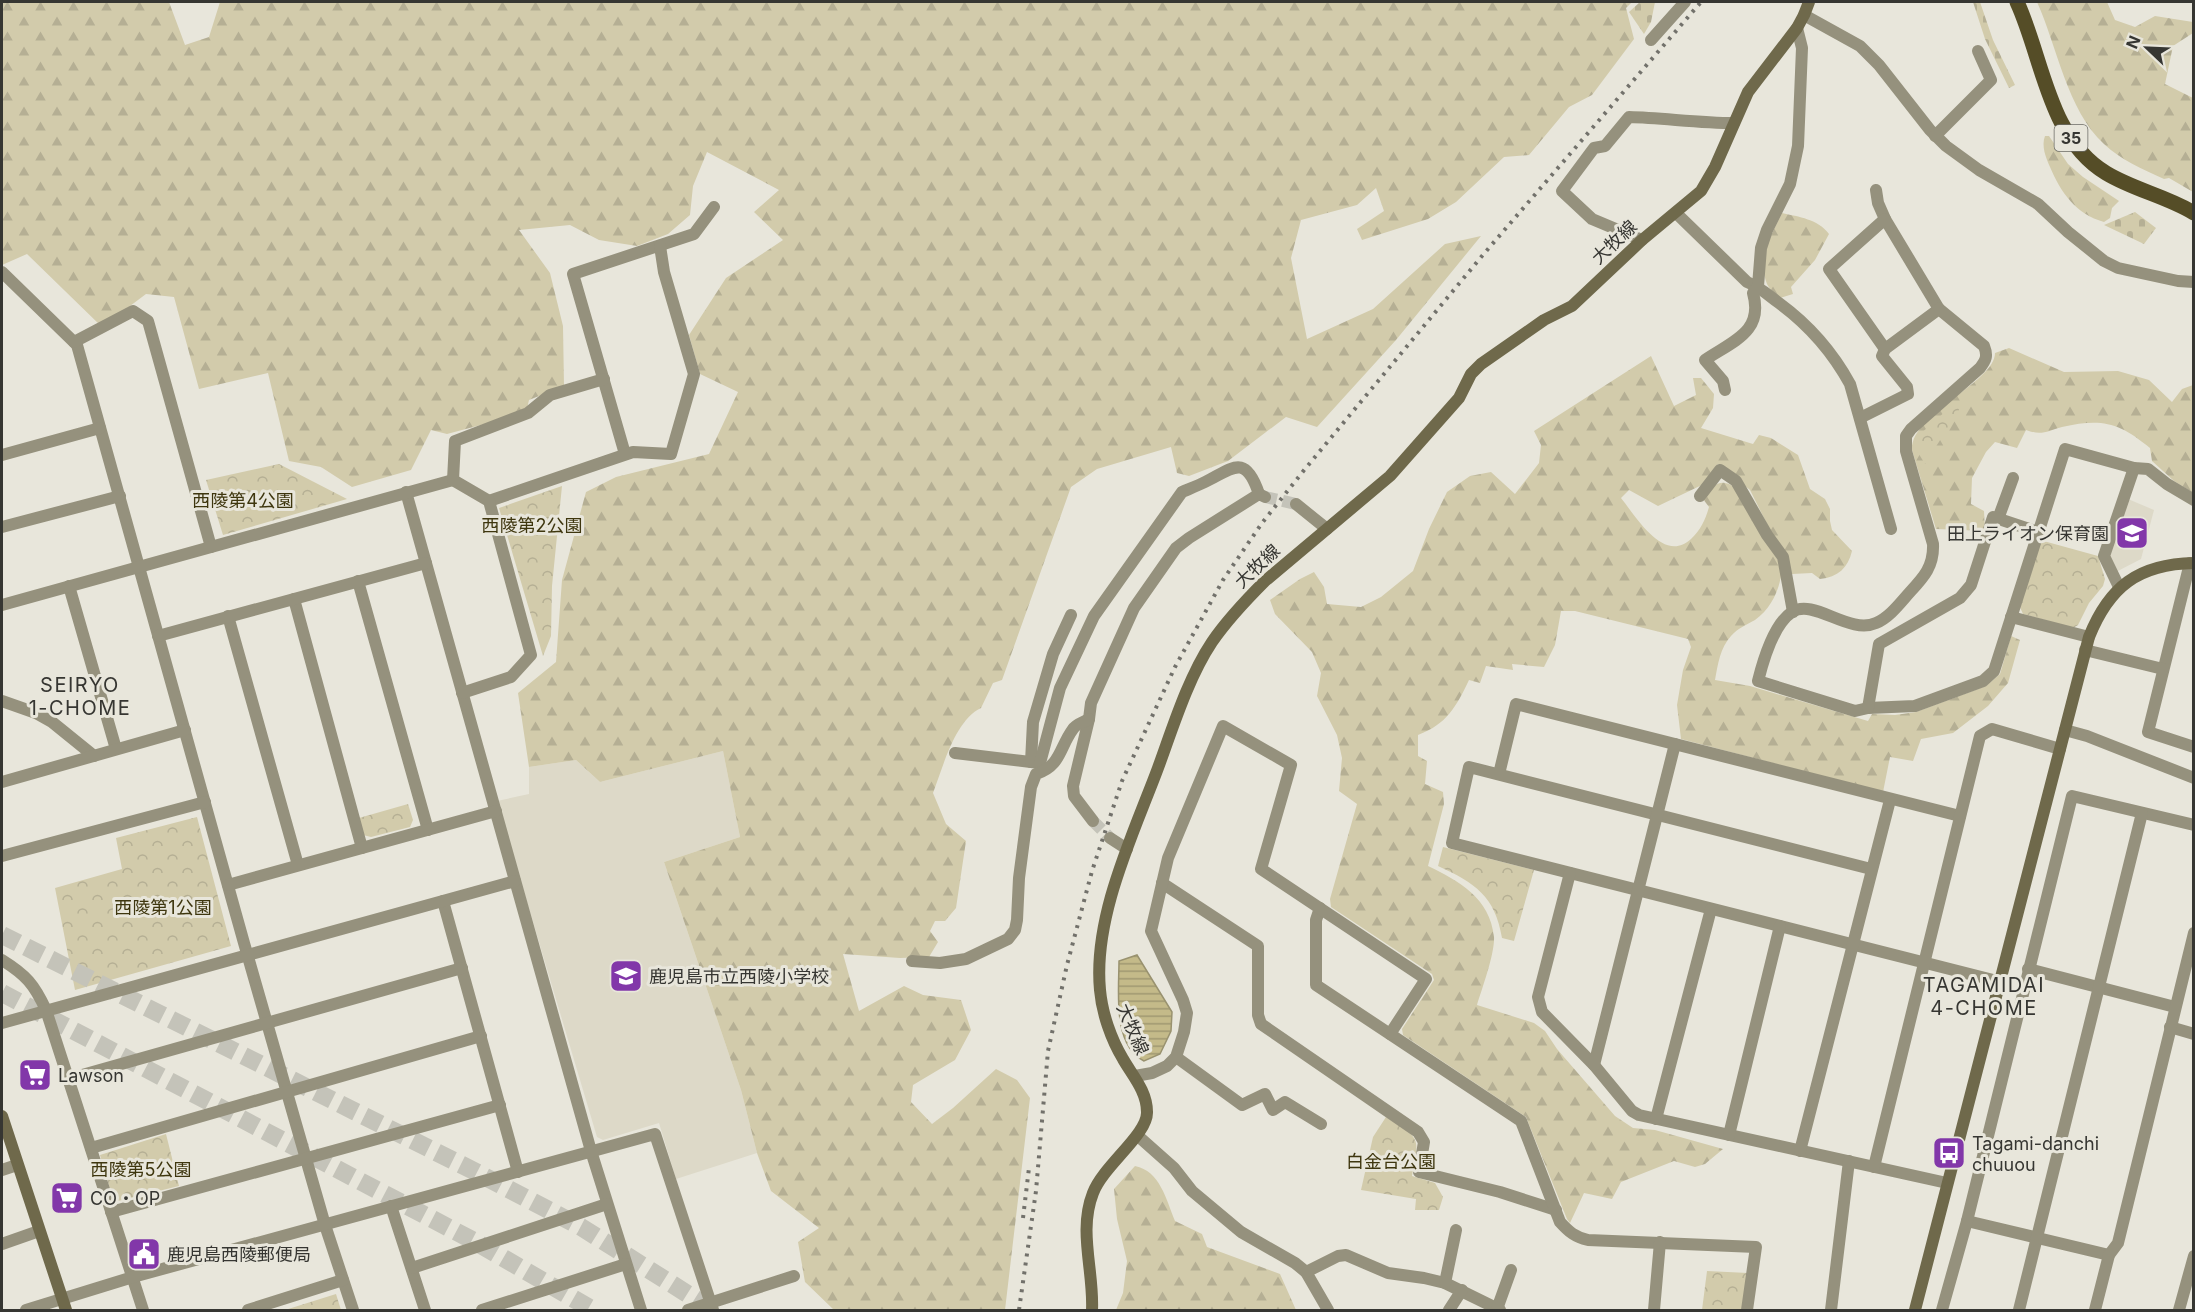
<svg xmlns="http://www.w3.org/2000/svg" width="2195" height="1312" font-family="Inter,'Noto Sans JP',sans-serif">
<defs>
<pattern id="forest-firs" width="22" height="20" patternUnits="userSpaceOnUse" patternTransform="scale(1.5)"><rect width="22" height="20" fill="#d2cbab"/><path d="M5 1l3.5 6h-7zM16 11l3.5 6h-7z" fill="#b5af94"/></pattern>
<pattern id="cemetery-stones" width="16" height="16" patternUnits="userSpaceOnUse" patternTransform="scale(1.5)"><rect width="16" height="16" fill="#d2cbab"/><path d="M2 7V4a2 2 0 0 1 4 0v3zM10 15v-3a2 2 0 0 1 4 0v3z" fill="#b5af94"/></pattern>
<pattern id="park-crowns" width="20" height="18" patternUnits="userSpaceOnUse" patternTransform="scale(1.5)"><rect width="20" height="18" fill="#d2cbab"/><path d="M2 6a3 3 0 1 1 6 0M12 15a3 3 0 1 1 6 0" fill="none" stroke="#b5af94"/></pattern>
<pattern id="water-rules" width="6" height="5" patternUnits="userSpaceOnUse" patternTransform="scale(1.5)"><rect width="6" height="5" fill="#c4ba89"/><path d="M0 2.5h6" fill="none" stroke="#a09871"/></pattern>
</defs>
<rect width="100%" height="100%" fill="#e8e6db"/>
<!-- built -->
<g fill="#ddd9c8">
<path d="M 2128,499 L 2154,510 L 2141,559 L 2114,573 L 2108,556 Z"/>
<path d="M 723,751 L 740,837 L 664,862 L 741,1090 L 757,1153 L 676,1179 L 659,1123 L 603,1140 L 597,1137 L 497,801 L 529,794 L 529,767 L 576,760 L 600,782 Z"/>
</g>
<!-- forest -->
<g fill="url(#forest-firs)">
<path d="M 2,2 L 169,2 L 185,45 L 209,37 L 220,2 L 1632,2 L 1626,8 L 1634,39 L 1592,95 L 1569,107 L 1529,155 L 1504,157 L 1456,202 L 1428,219 L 1362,240 L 1357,229 L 1384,211 L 1376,188 L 1357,205 L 1301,220 L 1291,258 L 1307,339 L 1373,309 L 1445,244 L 1481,236 L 1396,340 L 1317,427 L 1286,417 L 1228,461 L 1189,476 L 1177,473 L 1171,447 L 1097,469 L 1071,487 L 1002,680 L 993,683 L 981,708 C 955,720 943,767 933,793 L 946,824 L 966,841 L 956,908 L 945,921 L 935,921 L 930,931 L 938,942 L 929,957 L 900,958 L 843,954 L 859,1011 L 904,986 L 923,995 L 961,1000 L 971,1030 L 955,1060 L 913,1085 L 911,1102 L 932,1124 L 953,1108 L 996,1069 L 1017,1080 L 1030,1098 L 1005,1310 L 834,1310 L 805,1282 L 798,1242 L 819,1228 L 771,1191 L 757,1153 L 741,1090 L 664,862 L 740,837 L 723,751 L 600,782 L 576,760 L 529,767 L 518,693 L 556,662 L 562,580 L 586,492 L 616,477 L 709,454 L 738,392 L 700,374 L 689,335 L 726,278 L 783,240 L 754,212 L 779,190 L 707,152 L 693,186 L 690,215 L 668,234 L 637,246 L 599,240 L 570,225 L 519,230 L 550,273 L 563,326 L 564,386 L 529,400 L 526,413 L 447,434 L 431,430 L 411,470 L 352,487 L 321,467 L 289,461 L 268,373 L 199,389 L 174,297 L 146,294 L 102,327 L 27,254 L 2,265 Z"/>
<path d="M 2037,2 L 2107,2 L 2115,20 L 2135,27 L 2155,16 L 2193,22 L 2193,33 L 2173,46 L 2165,84 L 2193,98 L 2193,192 L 2169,178 L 2164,179 C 2142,169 2121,160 2104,144 C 2067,110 2057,46 2037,2 Z"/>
<path d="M 2045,136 L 2049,136 L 2068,164 L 2083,177 L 2119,201 L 2112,208 L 2110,218 L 2104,222 C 2076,214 2061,193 2050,167 C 2046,158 2041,146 2045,136 Z"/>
<path d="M 1782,213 C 1799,217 1818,219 1829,234 L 1815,260 L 1791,287 L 1793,294 L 1780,298 C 1776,294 1769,289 1767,284 C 1757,259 1771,235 1782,213 Z"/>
<path d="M 2009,348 L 2064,372 L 2118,371 L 2149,380 L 2172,402 L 2182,389 L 2193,385 L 2193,493 L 2174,481 L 2152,461 L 2150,448 C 2119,422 2101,418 2062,427 C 2047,431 2042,436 2026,430 L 2017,448 L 1995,442 L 1986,452 L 1972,478 L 1971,504 L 1984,511 L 1985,531 L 1936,529 L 1912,450 C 1910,414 1995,382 1995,353 Z"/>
<path d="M 1651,356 L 1674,406 L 1696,395 L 1693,378 L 1701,378 L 1714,394 L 1713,408 L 1701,428 L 1753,444 L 1759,435 L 1771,438 L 1798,455 L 1810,489 L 1825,499 L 1830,509 L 1830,521 L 1832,530 L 1852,551 C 1848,568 1838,577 1820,579 L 1812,573 L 1792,574 L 1750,490 L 1718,464 L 1704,484 L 1658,506 L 1629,490 L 1621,498 C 1637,518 1664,564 1691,539 C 1701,529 1705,521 1709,507 L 1703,499 C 1715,483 1720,477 1738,489 L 1782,567 C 1781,587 1772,608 1755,620 C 1746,625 1738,628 1731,636 C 1720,648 1718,664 1715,680 L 1750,686 L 1868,721 L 1872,714 L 1895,715 L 1916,712 L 1986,686 L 2000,674 L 2011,636 L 2020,640 L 2008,683 L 1988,706 L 1953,733 L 1921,739 L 1913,761 L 1890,757 L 1883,792 L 1681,739 L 1677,705 L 1683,670 L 1691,647 L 1688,639 L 1575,611 L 1561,611 L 1555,645 L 1544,667 L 1512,664 L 1513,670 L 1486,666 L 1480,683 L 1469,680 C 1456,707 1447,724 1418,735 L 1418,756 L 1427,761 L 1425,784 L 1443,792 L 1444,804 L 1428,866 C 1459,881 1490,898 1494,937 C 1495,953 1482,989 1477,1005 L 1534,1023 L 1545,1031 L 1557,1049 L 1615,1116 L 1633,1128 L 1655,1130 L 1723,1149 L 1705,1164 L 1695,1167 L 1674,1161 L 1621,1182 L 1612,1199 L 1584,1193 L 1570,1223 L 1567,1219 L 1526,1117 L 1403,1035 L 1402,1029 L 1434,980 L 1432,974 L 1331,907 L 1330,899 L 1357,804 L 1339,791 L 1342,758 L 1337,735 L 1317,696 L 1321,673 L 1312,652 L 1275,614 L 1270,600 L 1300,579 L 1314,572 L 1324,587 L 1327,604 L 1361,607 L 1381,597 L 1413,571 L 1429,529 L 1447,492 L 1470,476 L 1491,472 L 1515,494 L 1539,463 L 1541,445 L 1534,431 Z"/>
<path d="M 1135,1166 C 1160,1171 1166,1199 1175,1221 L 1202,1234 L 1207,1247 L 1280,1274 L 1296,1310 L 1116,1310 L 1123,1293 L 1127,1261 L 1117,1219 L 1114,1189 Z"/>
</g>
<!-- cemetery -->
<g fill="url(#cemetery-stones)">
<path d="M 1640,2 L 1655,2 L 1651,22 L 1644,34 L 1629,12 Z"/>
<path d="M 1973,2 L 1980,2 L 1993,40 L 2015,85 L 2009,88 L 1985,39 Z"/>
<path d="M 2135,212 L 2156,228 L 2144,244 L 2104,225 Z"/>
</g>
<!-- park -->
<g fill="url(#park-crowns)">
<path d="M 1957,401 L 1959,410 L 1925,464 L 1917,451 L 1918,436 Z"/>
<path d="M 279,464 L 347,499 L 223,535 L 206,480 Z"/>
<path d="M 562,486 L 552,586 L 551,636 L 543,656 L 499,508 Z"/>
<path d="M 2040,540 L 2098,556 L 2105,579 L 2103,586 L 2089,603 L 2078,625 L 2073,628 L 2023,614 L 2019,605 Z"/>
<path d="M 408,804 L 413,820 L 410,827 L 371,837 L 363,835 L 359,818 Z"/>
<path d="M 197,817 L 231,946 L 75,990 L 55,888 L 122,869 L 116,838 Z"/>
<path d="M 1443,847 L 1534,870 L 1514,941 L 1502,938 C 1495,896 1475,883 1438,866 Z"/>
<path d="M 1386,1117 C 1421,1139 1420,1137 1412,1176 L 1435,1183 L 1443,1197 L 1439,1210 L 1415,1210 L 1416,1199 L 1361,1190 L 1373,1137 Z"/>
<path d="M 166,1134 L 179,1186 L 118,1201 L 113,1199 L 100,1155 Z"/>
<path d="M 1707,1271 L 1748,1273 L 1742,1310 L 1702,1310 Z"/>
<path d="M 336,1294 L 341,1310 L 285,1310 Z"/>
</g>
<!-- water -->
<path fill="url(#water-rules)" stroke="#99926f" stroke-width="1.5" d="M 1137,955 L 1172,1012 L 1171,1031 L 1160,1054 L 1144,1061 C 1112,1044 1119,992 1119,961 Z"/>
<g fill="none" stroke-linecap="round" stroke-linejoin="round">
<!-- street-tunnel -->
<g stroke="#c4c3b9" stroke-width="12" stroke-dasharray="12 6" stroke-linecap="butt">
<path d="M 1265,497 L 1296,504"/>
<path d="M 1093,821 L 1110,838"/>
</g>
<!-- highway-tunnel -->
<g stroke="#c4c3b9" stroke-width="18" stroke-dasharray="18 9" stroke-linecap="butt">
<path d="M 2,935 L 474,1171 L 581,1227 L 713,1310"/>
<path d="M 2,993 L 474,1241 L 593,1310"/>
</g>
<!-- street -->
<g stroke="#95917d" stroke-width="12">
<path d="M 1804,15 L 1860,46 L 1879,65 L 1930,130 L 1946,146 L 1979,170 L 2038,204 L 2068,232 L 2104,261 L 2118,268 L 2178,281 L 2194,282"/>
<path d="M 1651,40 L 1685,2"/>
<path d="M 1935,136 L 1991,80 L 1978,51"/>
<path d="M 1876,190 L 1878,203 L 1885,219"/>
<path d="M 1676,213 L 1747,282 C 1760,287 1768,295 1779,303 C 1809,325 1832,351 1850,384 L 1891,529"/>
<path d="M 1642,240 L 1592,219 L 1562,191 L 1594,148 L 1605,146 L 1629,117 C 1664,118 1699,123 1734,123"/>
<path d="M 2,272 L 77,345 L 244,943 L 325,1225 L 353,1310"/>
<path d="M 74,342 L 133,311 L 148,321 L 211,547"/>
<path d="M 1885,349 L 1829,269 L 1885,219 L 1939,309"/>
<path d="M 1725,390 L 1723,381 L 1705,360 C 1733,341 1764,332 1753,293 L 1758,286 L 1761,248 L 1767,230 L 1790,184 L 1798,146 L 1802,48 L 1797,28"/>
<path d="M 1860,418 L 1908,394 L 1907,387 L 1882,356 L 1885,349 L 1939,309 L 1984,346 C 1988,356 1986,360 1980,368 L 1911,429 L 1906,436 L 1906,451 L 1933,544 C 1934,566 1924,577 1910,592 C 1900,603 1890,617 1876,623 C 1849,635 1814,598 1792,612 C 1774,624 1763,661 1758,681 L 1855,711 L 1868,708 L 1915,706 L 1983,681 L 1994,671 L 2065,449 L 2134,468 L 2148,469 L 2167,484 L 2194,500"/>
<path d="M 625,454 L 573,274 L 694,234 L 714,207"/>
<path d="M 2,455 L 100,428"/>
<path d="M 406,492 L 591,1151 L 641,1310"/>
<path d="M 1700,496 L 1720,470 L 1736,481 L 1767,535 L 1783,557 L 1793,612"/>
<path d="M 489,501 L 633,452 L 671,454 L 694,374 L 664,272 L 660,246"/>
<path d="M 1296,504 L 1327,529"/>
<path d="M 1998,519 L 2013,478"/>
<path d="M 2,527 L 120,496"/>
<path d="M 2190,563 L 2148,732 L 2194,747"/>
<path d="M 358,581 L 428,830"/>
<path d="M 69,586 L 116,749"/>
<path d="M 2119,587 L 2104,556 L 2134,468"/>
<path d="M 294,599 L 362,848"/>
<path d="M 2,605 L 453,480"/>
<path d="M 228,616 L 298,865"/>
<path d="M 2011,617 L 2089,637"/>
<path d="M 158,636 L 426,563"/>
<path d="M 2085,650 L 2163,669"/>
<path d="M 462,693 L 511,677 L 531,655 L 489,501 L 453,480 L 455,441 L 528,413 L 550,395 L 604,379"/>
<path d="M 2,701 L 36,713 L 52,722 L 94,756"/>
<path d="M 1868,708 L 1879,644 L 1960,598 L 1971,585 L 1993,517 L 2038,532"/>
<path d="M 2065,730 L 2087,736 L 2194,778"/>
<path d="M 955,753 L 1039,763"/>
<path d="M 1031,762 L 1033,722 L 1053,654 L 1071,615"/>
<path d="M 1040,763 L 1060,688 L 1094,616 L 1182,492 C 1189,489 1197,486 1205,482 C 1232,469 1245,452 1259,494"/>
<path d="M 1499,774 L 1516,704 L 1960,816"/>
<path d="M 2,782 L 185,730"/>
<path d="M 1093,821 L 1074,796 L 1073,786 L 1089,719 L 1091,703 L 1134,608 L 1176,548 L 1189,538 L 1259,494 L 1265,497"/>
<path d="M 1110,838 L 1127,849"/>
<path d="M 2,856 L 205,802"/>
<path d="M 1871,869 L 1469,767 L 1452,843 L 2001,982"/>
<path d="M 1570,873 L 1538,997 L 1542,1012 L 1594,1065 L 1632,1111 L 1639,1115 L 1947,1183"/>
<path d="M 1162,883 L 1258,946 L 1258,1015 L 1261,1024 L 1418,1132 L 1424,1142 L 1419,1172 L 1500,1192 L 1556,1210"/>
<path d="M 228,885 L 496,811"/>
<path d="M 443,901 L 518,1172"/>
<path d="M 1320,908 L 1316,920 L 1316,985 L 1521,1121 L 1560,1222 C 1569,1232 1575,1237 1588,1240 L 1756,1247 L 1747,1310"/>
<path d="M 2,960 C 26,975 34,984 46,1010 L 143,1310"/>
<path d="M 912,961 L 940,963 L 966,959 L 1008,939 L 1015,930 L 1017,920 L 1019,878 L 1031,787 L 1036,774 C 1061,766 1059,748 1073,729 C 1076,724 1084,722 1089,719"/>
<path d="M 2028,969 L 2175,1007"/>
<path d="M 2,1023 L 515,881"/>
<path d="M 2170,1027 L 2194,1034"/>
<path d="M 1176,1057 L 1242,1105 L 1265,1094 L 1273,1110 L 1285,1102 L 1321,1124"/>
<path d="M 1594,1065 L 1675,744"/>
<path d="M 1135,1076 L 1152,1073 L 1167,1066 L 1176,1057 L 1184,1032 L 1187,1013 L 1183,1000 L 1151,931 L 1168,858 L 1223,726 L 1291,765 L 1261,869 L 1426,979 L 1390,1034"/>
<path d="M 68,1079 L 462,968"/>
<path d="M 1656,1119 L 1711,909"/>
<path d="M 1729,1135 L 1780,926"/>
<path d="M 1138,1136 L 1174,1168 L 1192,1191 L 1241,1232 L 1295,1263 L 1306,1272 L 1328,1310"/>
<path d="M 91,1148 L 481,1036"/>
<path d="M 1800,1151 L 1890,800"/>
<path d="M 1874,1167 L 1980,736 L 1992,729 L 2060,749"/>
<path d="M 2,1170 L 17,1165"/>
<path d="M 391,1206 L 425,1310"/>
<path d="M 111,1212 L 500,1105"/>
<path d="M 1967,1221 L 2109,1255"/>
<path d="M 2,1244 L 39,1231"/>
<path d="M 412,1268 L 607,1204"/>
<path d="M 1306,1272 L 1338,1256 L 1346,1255 L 1388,1273 L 1424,1278 L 1445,1283 L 1500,1310"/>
<path d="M 1445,1283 L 1456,1230"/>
<path d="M 1497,1309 L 1511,1270"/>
<path d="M 26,1310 L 133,1277 L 655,1134 L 713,1310"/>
<path d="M 248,1310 L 343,1280"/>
<path d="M 482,1310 L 626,1264"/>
<path d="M 688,1310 L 794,1276"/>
<path d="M 1449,1310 L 1462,1290"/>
<path d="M 1654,1310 L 1660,1242"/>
<path d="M 1831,1310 L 1849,1161"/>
<path d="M 1942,1310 L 1967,1221 L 2072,796 L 2194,825"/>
<path d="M 2019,1310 L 2142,813"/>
<path d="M 2095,1310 L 2109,1255 L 2118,1243 L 2194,933"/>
<path d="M 2179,1310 L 2194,1256"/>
</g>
<!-- secondary -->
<g stroke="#6f694b" stroke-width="12">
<path d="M 2,1116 L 66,1310"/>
<path d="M 1092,1310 C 1094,1271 1078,1231 1093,1193 C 1103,1166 1148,1134 1147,1112 C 1147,1091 1132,1075 1123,1059 C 1111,1039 1102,1013 1100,990 C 1093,917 1133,835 1158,768 C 1173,727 1188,678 1212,642 C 1227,620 1246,600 1265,581 L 1390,476 L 1459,398 L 1471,374 L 1481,364 L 1544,320 L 1572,306 L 1642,240 L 1701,191 L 1715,167 L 1748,92 L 1797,28 L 1804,15 L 1809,2"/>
<path d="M 1915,1310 L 2089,637 C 2109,587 2138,564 2194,563"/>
</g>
<!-- primary -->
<path stroke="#554d27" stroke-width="15" d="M 2017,2 C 2043,58 2048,138 2106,173 C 2134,190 2166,196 2194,213"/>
<!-- rail -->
<g stroke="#72716b" stroke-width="4" stroke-dasharray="3 6" stroke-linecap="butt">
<path d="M 1023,1218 L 1029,1168"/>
<path d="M 1019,1310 L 1036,1191 L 1048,1051 L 1067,965 L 1092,871 L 1122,781 L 1175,667 L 1223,580 L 1262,523 L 1305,469 L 1482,256 L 1701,2"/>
</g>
</g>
<!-- icons -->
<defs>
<g id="school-square" transform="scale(1.725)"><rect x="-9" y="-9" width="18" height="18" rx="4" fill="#8237a9" stroke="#e8e6db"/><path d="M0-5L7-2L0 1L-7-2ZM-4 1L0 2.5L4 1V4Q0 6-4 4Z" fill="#fff"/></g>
<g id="supermarket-square" transform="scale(1.725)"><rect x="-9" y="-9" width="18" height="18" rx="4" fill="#8237a9" stroke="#e8e6db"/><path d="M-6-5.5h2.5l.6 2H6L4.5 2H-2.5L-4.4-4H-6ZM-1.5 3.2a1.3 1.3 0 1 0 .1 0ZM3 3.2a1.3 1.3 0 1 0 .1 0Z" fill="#fff"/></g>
<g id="bus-square" transform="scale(1.725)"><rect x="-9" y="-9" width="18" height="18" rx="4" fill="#8237a9" stroke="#e8e6db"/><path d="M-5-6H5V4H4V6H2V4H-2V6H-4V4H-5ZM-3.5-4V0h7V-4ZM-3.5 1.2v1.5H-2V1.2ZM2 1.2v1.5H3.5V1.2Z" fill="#fff"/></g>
<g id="civic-square" transform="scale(1.725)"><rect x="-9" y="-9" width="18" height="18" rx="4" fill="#8237a9" stroke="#e8e6db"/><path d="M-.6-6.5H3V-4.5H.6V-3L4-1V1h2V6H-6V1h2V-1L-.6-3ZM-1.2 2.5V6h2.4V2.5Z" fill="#fff"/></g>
</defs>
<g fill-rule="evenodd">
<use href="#school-square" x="2132" y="533"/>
<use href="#school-square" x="626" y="976"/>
<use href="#supermarket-square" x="35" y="1075"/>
<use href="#bus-square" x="1949" y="1153"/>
<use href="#supermarket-square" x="67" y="1198"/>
<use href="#civic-square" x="144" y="1254"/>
</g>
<g text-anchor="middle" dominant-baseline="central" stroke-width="6" stroke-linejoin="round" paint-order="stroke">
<!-- shield labels -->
<rect fill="#e8e6db" stroke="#6b6b65" stroke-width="1.5" x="2054.5" y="125" width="33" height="26" rx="4.5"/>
<g font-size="16" font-weight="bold" fill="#363632">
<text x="2071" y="138">35</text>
</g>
<!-- street labels -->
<g font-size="18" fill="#363632" stroke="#e8e6db">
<text transform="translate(1614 242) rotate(-43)">大牧線</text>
<text transform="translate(1257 566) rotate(-43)">大牧線</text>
<text transform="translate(1133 1029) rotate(67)">大牧線</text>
</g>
<!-- park labels -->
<g font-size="18" fill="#3e360e" stroke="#e8e6db">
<text x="243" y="500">西陵第4公園</text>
<text x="532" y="525">西陵第2公園</text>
<text x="163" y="907">西陵第1公園</text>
<text x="1391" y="1161">白金台公園</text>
<text x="141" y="1169">西陵第5公園</text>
</g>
<!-- poi labels -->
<g font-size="18" fill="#363632" stroke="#e8e6db" text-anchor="start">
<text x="2109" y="533" text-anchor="end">田上ライオン保育園</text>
<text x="649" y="976">鹿児島市立西陵小学校</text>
<text x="58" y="1075">Lawson</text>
<text x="1972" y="1143">Tagami-danchi<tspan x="1972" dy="21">chuuou</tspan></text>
<text x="90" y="1198">CO・OP</text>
<text x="167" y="1254">鹿児島西陵郵便局</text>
</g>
<!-- neighbourhood labels -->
<g font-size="20" letter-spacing="1.5" fill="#363632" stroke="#e8e6db">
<text x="80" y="685">SEIRYO<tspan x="80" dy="23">1-CHOME</tspan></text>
<text x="1984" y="985">TAGAMIDAI<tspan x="1984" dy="23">4-CHOME</tspan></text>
</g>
</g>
<!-- border -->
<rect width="2195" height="1312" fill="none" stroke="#363632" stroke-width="6"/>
<!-- north arrow -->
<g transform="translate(2147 48) rotate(293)" stroke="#e8e6db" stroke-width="4.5" paint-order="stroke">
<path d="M0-4.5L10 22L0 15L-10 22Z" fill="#363632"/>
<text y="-9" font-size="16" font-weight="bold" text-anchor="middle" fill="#363632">N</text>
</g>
</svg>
